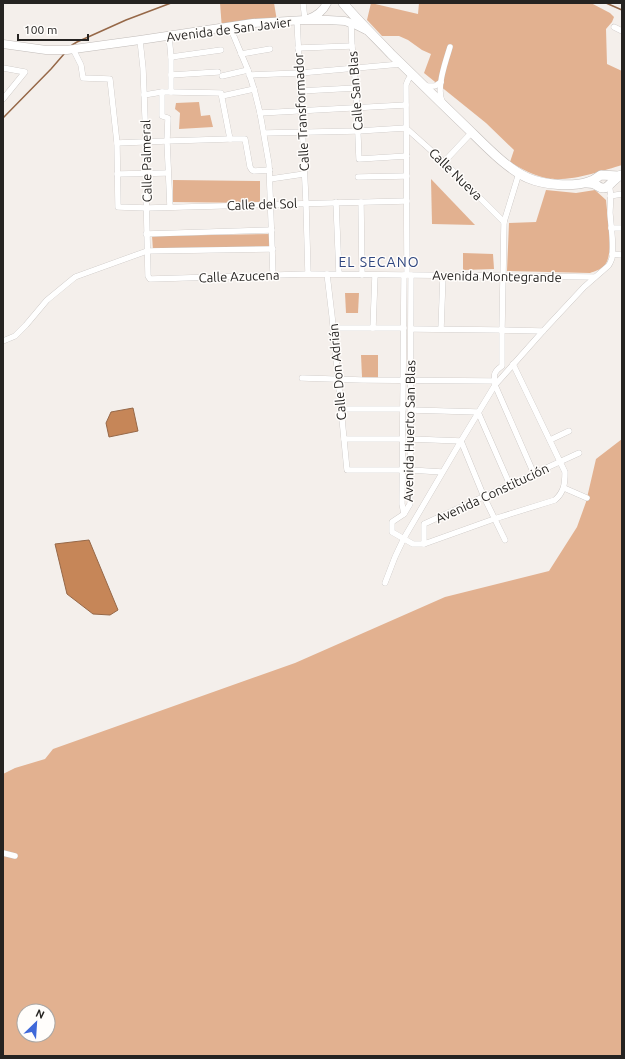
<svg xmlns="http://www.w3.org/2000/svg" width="625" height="1059" font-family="Ubuntu,sans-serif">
<rect width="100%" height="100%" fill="#f4efeb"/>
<!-- green -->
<g fill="#e2b190" fill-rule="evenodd">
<path d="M 220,3 L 274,3 L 277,21 L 222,29 Z"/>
<path d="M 371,3 L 418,14 L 419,3 L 591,3 L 610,13 L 614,17 L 612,22 L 606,29 L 607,64 L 622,71 L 622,165 C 602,171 567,183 546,178 C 533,175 521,169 510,162 L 514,150 L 486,123 L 424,73 L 431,54 L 422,50 L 408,40 L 399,36 L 382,36 L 367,20 Z"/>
<path d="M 199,102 L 201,116 L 210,115 L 213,127 L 179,129 L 180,113 L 175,109 L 176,103 Z"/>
<path d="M 431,179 L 475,225 L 432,224 Z"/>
<path d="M 173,180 L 260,181 L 260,203 L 173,202 Z"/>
<path d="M 546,190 L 576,193 L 595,190 L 606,200 C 607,215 615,255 604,266 C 600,270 595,271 590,273 L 507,271 L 509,223 L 536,222 Z"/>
<path d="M 271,234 L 271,247 L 153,250 L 152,236 Z"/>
<path d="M 463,253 L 493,254 L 494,269 L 463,270 Z"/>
<path d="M 345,293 L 359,293 L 358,313 L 346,313 Z"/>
<path d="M 361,355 L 378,355 L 378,378 L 362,377 Z"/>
<path d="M 622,439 L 622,1056 L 3,1056 L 3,855 L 4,854 L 3,850 L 3,774 L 15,768 L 45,759 L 53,749 L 295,663 L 445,597 L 549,571 L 577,527 L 586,502 L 596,459 ZM 24,1011 L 48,1011 L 48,1035 L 24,1035 Z"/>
</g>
<!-- water -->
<g fill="#c68658" stroke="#966848">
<path d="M 133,408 L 138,431 L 109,437 L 106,423 L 111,412 Z"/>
<path d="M 89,540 L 118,610 L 110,615 L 93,614 L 67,594 L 55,544 Z"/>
</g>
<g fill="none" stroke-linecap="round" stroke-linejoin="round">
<!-- stream -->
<g stroke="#966848" stroke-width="1.5">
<path d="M 606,3 L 622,10"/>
<path d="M 72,45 L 77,42 L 126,20 L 171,3"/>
<path d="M 3,118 L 51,69 L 64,54"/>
</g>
<!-- street casing -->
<g stroke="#c1bcb9" stroke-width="6">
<g id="street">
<path d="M 303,3 L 305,20"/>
<path d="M 297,20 L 306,203 L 308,274"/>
<path d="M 351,23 L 352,46 L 356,88 L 359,159 L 407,156"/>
<path d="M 230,27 L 248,70 L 254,89 L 260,113 L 269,164 L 273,275"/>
<path d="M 614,27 L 622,31"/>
<path d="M 140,40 L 143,68 L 146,142 L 146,189 L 148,276 L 150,279 L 308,274 L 594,277"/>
<path d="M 298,48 L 352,46"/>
<path d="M 73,49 L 81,65 L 83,78 L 110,79 L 117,143 L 118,207 L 147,208 L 407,201"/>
<path d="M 241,54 L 270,49"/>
<path d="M 171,57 L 221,50"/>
<path d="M 3,68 L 25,72 L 3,99"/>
<path d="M 171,75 L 218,72"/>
<path d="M 249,75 L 300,73 L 401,64"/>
<path d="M 222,76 L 248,70"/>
<path d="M 425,86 L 435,86 L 441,82"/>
<path d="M 300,91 L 356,88"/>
<path d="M 171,92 L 221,93 L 230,139 L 245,139 L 250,167 L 252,170 L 254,171 L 270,170"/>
<path d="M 144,95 L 162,92"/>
<path d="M 222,96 L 254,89"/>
<path d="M 442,101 C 436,88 446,60 450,47"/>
<path d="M 260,113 L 406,105"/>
<path d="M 264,133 L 358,131 L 406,128 L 444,162 L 504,222"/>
<path d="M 117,143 L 167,141 L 168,118 L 162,116 L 162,92 L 171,92 L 171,57 L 169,36"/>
<path d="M 444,162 L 472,132"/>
<path d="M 117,174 L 168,173"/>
<path d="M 358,177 L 407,176"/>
<path d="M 270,179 L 304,174"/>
<path d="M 610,196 L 622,194"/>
<path d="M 336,202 L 339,274"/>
<path d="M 361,202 L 362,275"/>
<path d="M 170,207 L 167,141 L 230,139"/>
<path d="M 611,228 L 622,228"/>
<path d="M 146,234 L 272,230"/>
<path d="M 612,254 L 622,255"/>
<path d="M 327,274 L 332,316 L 347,470 L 410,470 L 442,472"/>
<path d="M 407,275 L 406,85 L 408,80 L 412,74"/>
<path d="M 411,275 L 410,504 L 404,514 L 392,522 L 392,532 L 413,544 L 424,544 L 494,519 L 555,500 C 564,492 565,484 565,472 L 513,364"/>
<path d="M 333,328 L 404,328"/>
<path d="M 373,328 L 375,275"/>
<path d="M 411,329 L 502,330 L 504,222 L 519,173"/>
<path d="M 441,329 L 443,276"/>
<path d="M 3,341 L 15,336 L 26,325 L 47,300 L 75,277 L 147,251 L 273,249"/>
<path d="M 302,378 L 362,380 L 495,381"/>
<path d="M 340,409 L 403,409"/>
<path d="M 410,410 L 478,412 L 510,485"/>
<path d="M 344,439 L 403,439"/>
<path d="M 410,439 L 461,441 L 484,497 L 505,540"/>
<path d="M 550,440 L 569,431"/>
<path d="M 534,474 L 495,385 C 494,375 493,372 502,366 L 502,330 L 543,331"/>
<path d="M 564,488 L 587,498"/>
<path d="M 404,514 L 402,504 L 404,275"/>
<path d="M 424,544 L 424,524 L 579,453"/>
<path d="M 385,583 L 395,557 L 404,538 L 461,441 L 495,385 L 543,331 L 584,287 L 608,266 C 610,264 611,261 612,258 C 614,243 611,228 610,213 C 610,204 612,194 609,185"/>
<path d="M 3,853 L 15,856"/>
</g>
</g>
<!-- secondary casing -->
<g stroke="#c1bcb9" stroke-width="9">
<g id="secondary">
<path d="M 308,19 C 317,16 323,11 327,3"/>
<path d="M 3,44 L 46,50 L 67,50 L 140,40 L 253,23 L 305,20 L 328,20 L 345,21 L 356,25 L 366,30"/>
</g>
</g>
<!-- primary casing -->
<g stroke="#c1bcb9" stroke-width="10">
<g id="primary">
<path d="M 343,3 C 358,21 375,37 391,54 C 415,77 439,101 463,124 C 482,142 505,168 528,178 C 544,185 572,187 588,182 C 594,181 597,177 601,175 L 618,176"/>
<path d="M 587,183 C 589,183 592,183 594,184 C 597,185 599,188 603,188 C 608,189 614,178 621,175"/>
</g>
</g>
<!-- street -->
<use href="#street" stroke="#fff" stroke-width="5.5"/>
<!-- secondary -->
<use href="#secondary" stroke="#fff" stroke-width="8"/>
<!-- primary -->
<use href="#primary" stroke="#fff" stroke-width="9"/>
</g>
<g text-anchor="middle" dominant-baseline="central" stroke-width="3" stroke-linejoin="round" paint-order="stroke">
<!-- street labels -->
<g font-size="13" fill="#252321" stroke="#fffdfb">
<text transform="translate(229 29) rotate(-7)">Avenida de San Javier</text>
<text transform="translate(355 91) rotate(-94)">Calle San Blas</text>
<text transform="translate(301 112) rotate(-93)">Calle Transformador</text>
<text transform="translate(146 161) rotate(-91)">Calle Palmeral</text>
<text transform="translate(456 174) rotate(44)">Calle Nueva</text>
<text transform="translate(262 204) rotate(-2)">Calle del Sol</text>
<text transform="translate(239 276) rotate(-2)">Calle Azucena</text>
<text transform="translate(497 276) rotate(1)">Avenida Montegrande</text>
<text transform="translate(337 372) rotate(-95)">Calle Don Adrián</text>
<text transform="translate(409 431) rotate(-89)">Avenida Huerto San Blas</text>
<text transform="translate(492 493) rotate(-25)">Avenida Constitución</text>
</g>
<!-- neighbourhood labels -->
<g font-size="14" letter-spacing="1" fill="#2f467f" stroke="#fffdfb">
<text x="379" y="262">EL SECANO</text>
</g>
</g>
<!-- border -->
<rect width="625" height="1059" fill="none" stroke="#252321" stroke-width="8"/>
<!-- north arrow -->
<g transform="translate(36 1023) rotate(25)"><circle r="19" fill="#fffdfb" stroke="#a8a6a4"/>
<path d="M0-3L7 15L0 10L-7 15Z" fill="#3f68d9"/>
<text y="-6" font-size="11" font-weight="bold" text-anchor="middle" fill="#252321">N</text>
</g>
<!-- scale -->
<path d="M18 34v6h70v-6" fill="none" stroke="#252321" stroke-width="2"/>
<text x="24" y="34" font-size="12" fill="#252321" stroke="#fffdfb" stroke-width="3" paint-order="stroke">100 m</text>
</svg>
